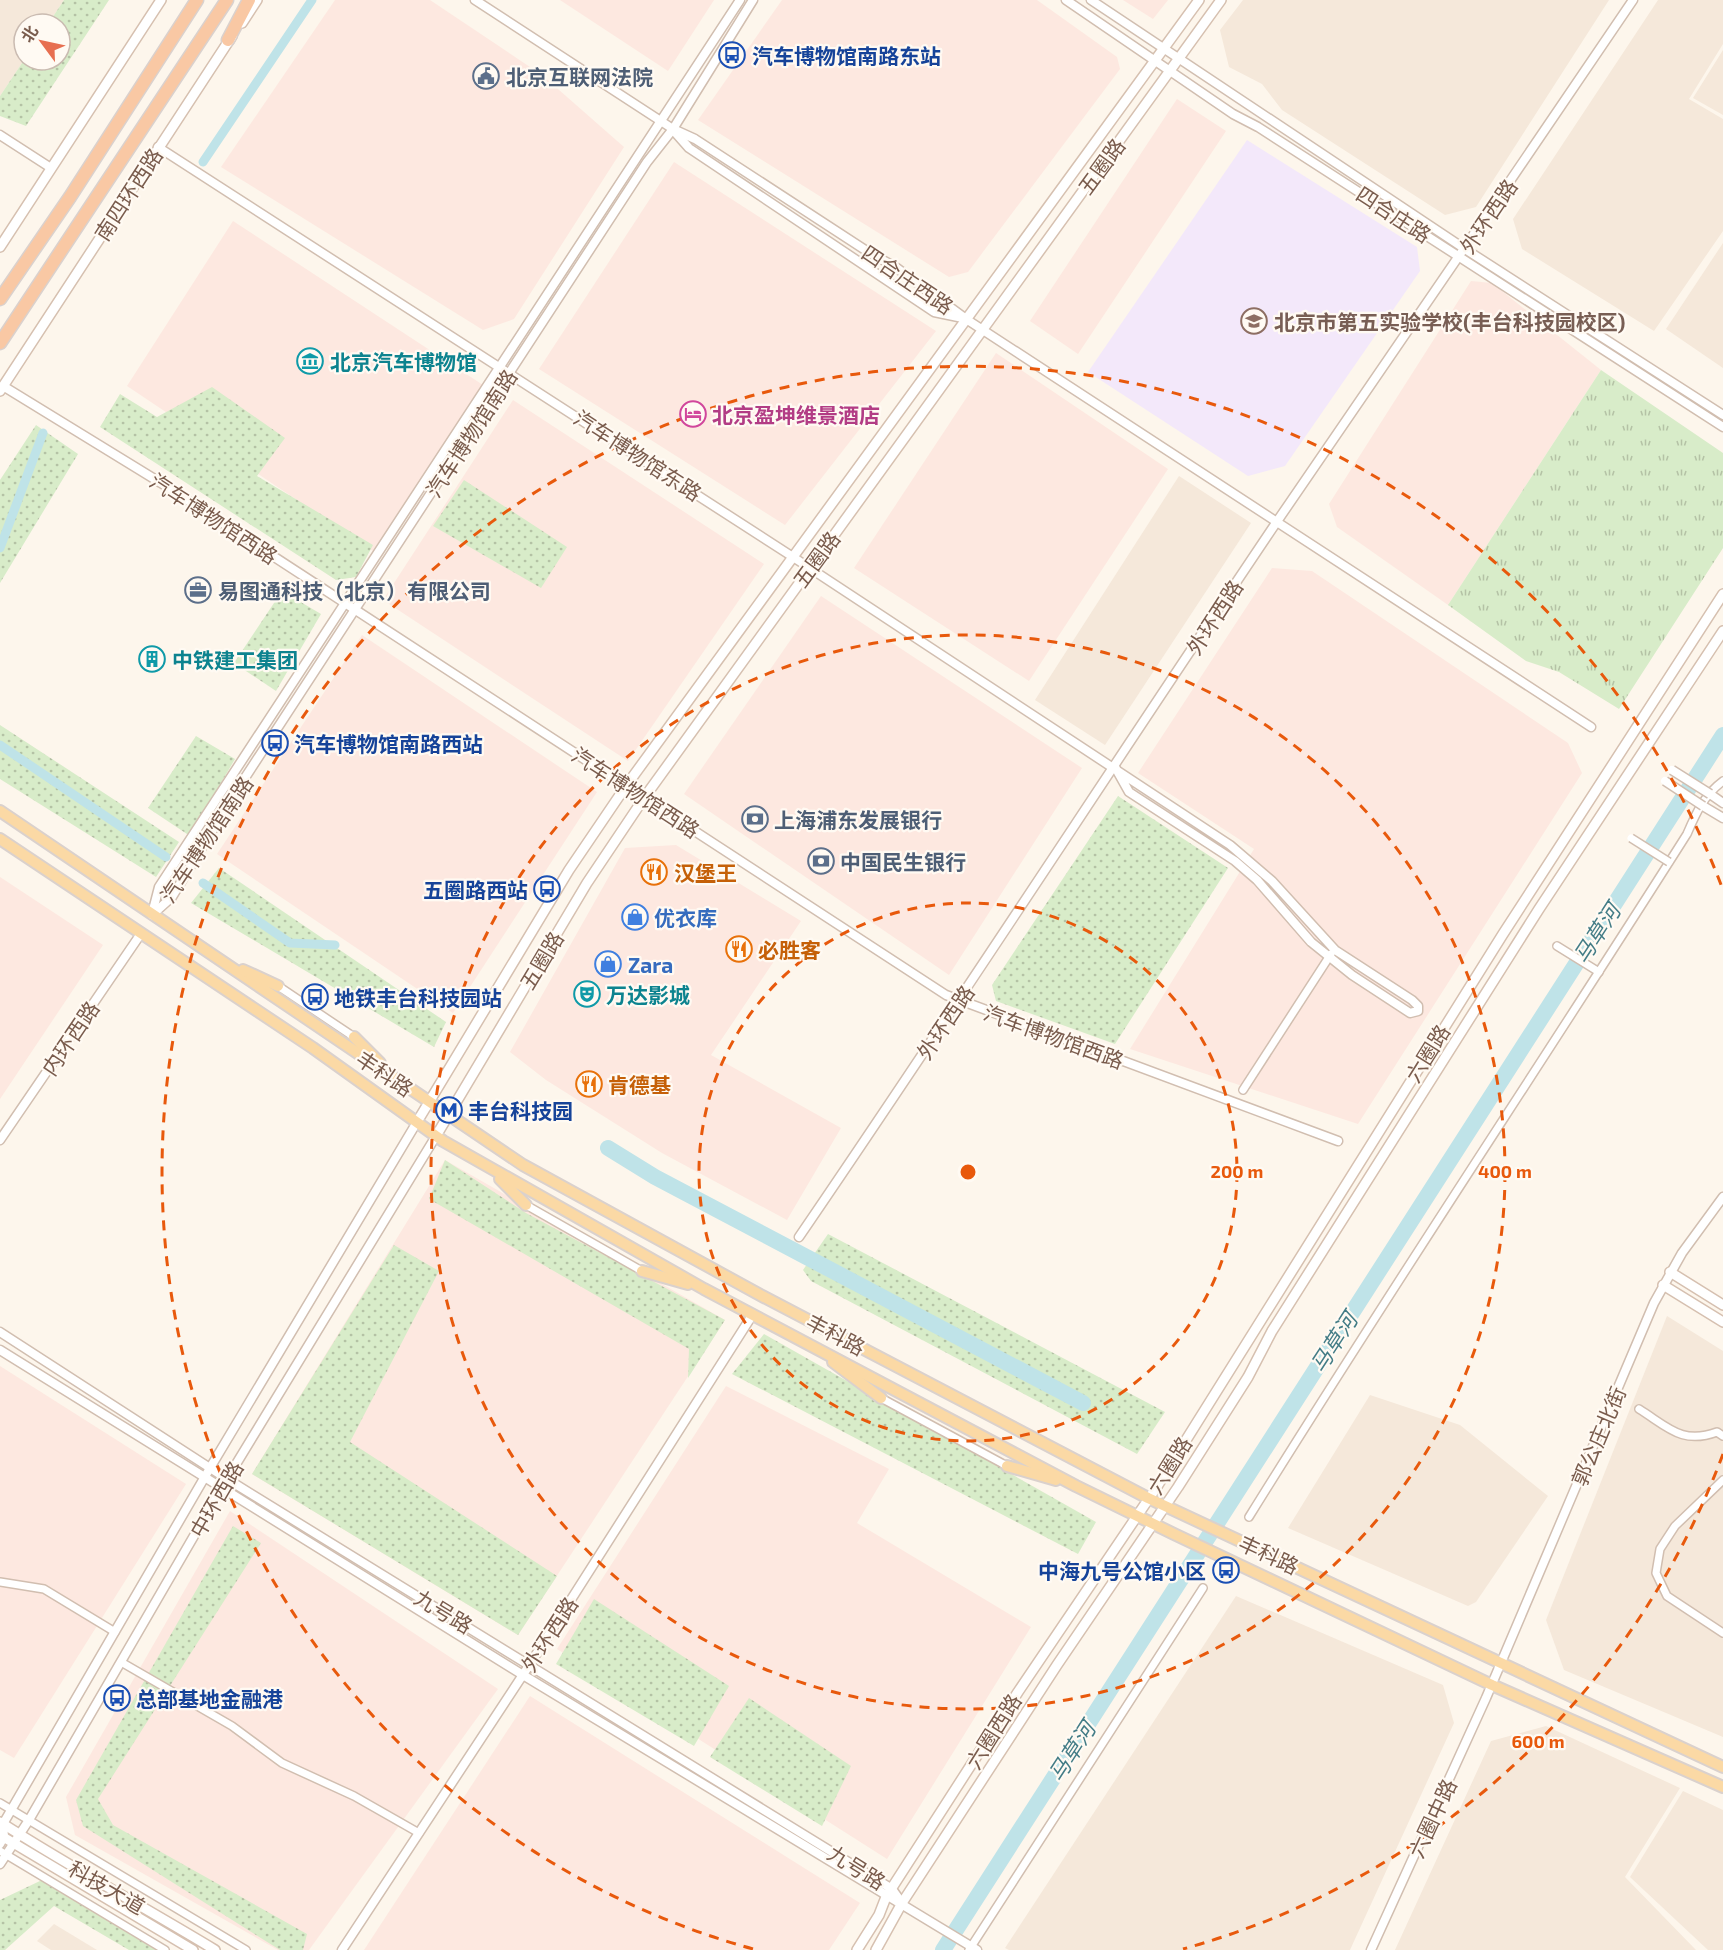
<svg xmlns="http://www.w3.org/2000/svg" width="1723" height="1950" font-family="'Exo 2','Noto Sans SC',sans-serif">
<defs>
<pattern id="grass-tufts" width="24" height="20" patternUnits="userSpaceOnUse" patternTransform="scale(1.5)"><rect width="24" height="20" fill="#d8ecc9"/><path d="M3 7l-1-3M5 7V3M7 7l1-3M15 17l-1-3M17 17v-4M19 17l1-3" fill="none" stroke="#b4c2a5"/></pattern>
<pattern id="park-dots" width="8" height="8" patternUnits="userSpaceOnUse" patternTransform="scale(1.5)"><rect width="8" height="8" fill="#d8ecc9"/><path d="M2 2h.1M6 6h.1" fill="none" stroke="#b4c2a5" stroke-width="1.8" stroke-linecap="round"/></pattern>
</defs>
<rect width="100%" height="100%" fill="#fdf6ec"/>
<!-- residential -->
<g fill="#f5e8da">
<path d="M 0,0 L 64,0 L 48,24 L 24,24 L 24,60 L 0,96 Z"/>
<path d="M 1243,0 L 1609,0 L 1476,207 L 1445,215 L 1282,110 L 1262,84 L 1229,67 L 1220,30 Z"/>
<path d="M 1658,0 L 1723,0 L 1723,44 L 1689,99 L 1723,119 L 1723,231 L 1654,331 L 1522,249 L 1513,219 Z"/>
<path d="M 1723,50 L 1723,115 L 1693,98 Z"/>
<path d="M 1723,243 L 1723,368 L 1666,329 Z"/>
<path d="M 1179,476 L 1251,523 L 1105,745 L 1035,700 Z"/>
<path d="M 1667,1316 L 1723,1351 L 1723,1737 L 1564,1670 L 1546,1620 Z"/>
<path d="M 1370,1395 L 1460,1425 L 1548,1496 L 1476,1602 L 1468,1606 L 1288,1528 Z"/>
<path d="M 1236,1596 L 1443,1685 L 1454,1723 L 1350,1950 L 1009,1950 L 1005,1948 Z"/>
<path d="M 1546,1726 L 1680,1788 L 1625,1877 L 1696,1950 L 1395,1950 L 1491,1741 Z"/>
<path d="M 1683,1791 L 1723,1810 L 1723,1950 L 1708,1950 L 1630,1877 Z"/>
<path d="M 54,1924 L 97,1950 L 51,1950 L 37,1941 Z"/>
</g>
<!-- commercial -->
<g fill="#fde8e0">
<path d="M 335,0 L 430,0 L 542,75 L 624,147 L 514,319 L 483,330 L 221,167 Z"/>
<path d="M 560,0 L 714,0 L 668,71 Z"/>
<path d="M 782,0 L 1037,0 L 1117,57 L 1120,69 L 968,272 L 949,277 L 698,120 Z"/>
<path d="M 1123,0 L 1168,0 L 1153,19 Z"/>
<path d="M 1177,99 L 1226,131 L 1078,354 L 1030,321 Z"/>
<path d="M 674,162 L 936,331 L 785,525 L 539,369 Z"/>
<path d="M 233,221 L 483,385 L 373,551 L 127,386 Z"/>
<path d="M 1471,281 L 1492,283 L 1601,370 L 1448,605 L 1337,527 L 1329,504 Z"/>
<path d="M 996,353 L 1168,469 L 1029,681 L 854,568 Z"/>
<path d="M 513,400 L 764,564 L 628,761 L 383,600 Z"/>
<path d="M 1272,568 L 1312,571 L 1568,743 L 1582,773 L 1358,1124 L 1130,1049 L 1254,849 L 1138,773 Z"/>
<path d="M 821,596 L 1082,768 L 949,975 L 684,794 Z"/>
<path d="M 362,635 L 597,792 L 453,1013 L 217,854 Z"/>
<path d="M 676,845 L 801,921 L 711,1055 L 841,1128 L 787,1220 L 662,1153 L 546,1080 L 510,1052 L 625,848 Z"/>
<path d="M 0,877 L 103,945 L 0,1099 Z"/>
<path d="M 445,1160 L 725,1320 L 518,1635 L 252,1474 Z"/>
<path d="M 0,1366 L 186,1484 L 14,1758 L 0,1750 Z"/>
<path d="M 726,1386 L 889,1469 L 857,1523 L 1031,1627 L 887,1859 L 557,1649 Z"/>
<path d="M 230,1511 L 498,1689 L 309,1950 L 278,1950 L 75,1835 L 66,1797 Z"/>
<path d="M 530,1696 L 860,1903 L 829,1950 L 364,1950 Z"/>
</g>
<!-- education -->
<path fill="#f3e8fa" d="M 1247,140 L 1417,247 L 1420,271 L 1285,466 L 1248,476 L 1088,372 Z"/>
<!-- grass -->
<path fill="url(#grass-tufts)" d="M 1601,370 L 1723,453 L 1723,548 L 1619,709 L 1559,672 L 1526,661 L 1448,605 Z"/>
<!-- park -->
<g fill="url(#park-dots)">
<path d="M 64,0 L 109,0 L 26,126 L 0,116 L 0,96 L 24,60 L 60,60 L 60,24 L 48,24 Z"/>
<path d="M 212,387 L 285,438 L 257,476 L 373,545 L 356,577 L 336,580 L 100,427 L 120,394 L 157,417 Z"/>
<path d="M 36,425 L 78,454 L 0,583 L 0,480 Z"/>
<path d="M 464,480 L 567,547 L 541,588 L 433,526 Z"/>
<path d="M 282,591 L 321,614 L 276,691 L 234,663 Z"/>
<path d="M 0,725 L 179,842 L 156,877 L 0,779 Z"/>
<path d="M 196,736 L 235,759 L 190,836 L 148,808 Z"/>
<path d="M 1118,796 L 1228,868 L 1115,1044 L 996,1001 L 992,985 Z"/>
<path d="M 219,868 L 446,1022 L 434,1047 L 191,903 Z"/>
<path d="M 445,1160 L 526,1213 L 725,1320 L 688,1378 L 689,1349 L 429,1199 Z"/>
<path d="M 828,1234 L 1165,1412 L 1137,1454 L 811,1281 L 803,1270 Z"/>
<path d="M 394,1245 L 439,1271 L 350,1442 L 557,1576 L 518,1635 L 252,1474 Z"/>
<path d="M 764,1334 L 1096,1522 L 1078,1554 L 732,1374 Z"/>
<path d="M 233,1526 L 261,1543 L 98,1799 L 113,1825 L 307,1934 L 303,1950 L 280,1950 L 83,1826 L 76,1800 Z"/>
<path d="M 594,1599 L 729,1686 L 694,1746 L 556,1664 Z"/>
<path d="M 749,1698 L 851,1766 L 822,1826 L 710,1757 Z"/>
<path d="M 42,1880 L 156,1950 L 129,1950 L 54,1906 L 5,1950 L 0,1950 L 0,1900 Z"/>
</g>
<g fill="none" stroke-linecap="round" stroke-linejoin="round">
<!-- canal -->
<g stroke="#bfe3e8" stroke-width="9">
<path d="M 203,162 L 312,0"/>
<path d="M 0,548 L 43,433"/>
<path d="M 0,745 L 166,857"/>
<path d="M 203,883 L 290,943 L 335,945"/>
</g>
<!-- river -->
<g stroke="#bfe3e8" stroke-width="16">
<path d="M 608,1148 L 655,1177 L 1083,1403"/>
<path d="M 943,1950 L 1723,735"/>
</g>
<!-- minor casing -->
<g stroke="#d1beb0" stroke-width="10">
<g id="minor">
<path d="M 1557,946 L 1599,972"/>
<path d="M 278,986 L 354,1037"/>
<path d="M 1243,1090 L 1331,954"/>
<path d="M 526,1205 L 642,1271"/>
<path d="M 881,1398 L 1007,1466"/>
<path d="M 1639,1409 C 1668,1427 1682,1445 1717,1432 L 1723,1436"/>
<path d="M 1723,1480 L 1675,1526 L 1660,1549 L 1656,1573 L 1667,1596 L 1723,1633"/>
<path d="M 1249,1517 C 1391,1288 1542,1063 1687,834 C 1696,813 1704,795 1723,781"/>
<path d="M 0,1582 L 44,1589 L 115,1632"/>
<path d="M 121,1662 L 232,1726 L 282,1763 L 354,1796 L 419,1833"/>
<path d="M 0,1803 L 246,1950"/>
<path d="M 0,1851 L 165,1950"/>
<path d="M 969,1950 L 1203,1588"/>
</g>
</g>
<!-- tertiary casing -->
<g stroke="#d1beb0" stroke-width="11">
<g id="tertiary">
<path d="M 475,0 L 673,129 L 695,139 L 873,255 L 894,266 L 966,319 L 1591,727"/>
<path d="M 1066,0 L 1233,114 L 1258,127 L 1723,427"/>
<path d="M 1091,0 L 1465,249 L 1723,415"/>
<path d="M 674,131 L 689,148 L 934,312 L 963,318"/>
<path d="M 0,135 L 51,168"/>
<path d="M 158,147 L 793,557 L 1230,845 L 1272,881 L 1335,950 L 1412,1000 L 1418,1006 L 1418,1011 L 1410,1013 L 1352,975 L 1311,942 L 1257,880 L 1235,861 L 1129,792 L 1115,767"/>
<path d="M 3,386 L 161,483 L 946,995 L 1338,1141"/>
<path d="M 1710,794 L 1723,803"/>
<path d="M 1703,806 L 1723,818"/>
<path d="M 152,914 L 159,887 L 740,0"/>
<path d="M 152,915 L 172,897 L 237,790 L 647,162 L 673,129 L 753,0"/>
<path d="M 0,1140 L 140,935"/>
<path d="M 799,1237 C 961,1000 1117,759 1278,520 C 1396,347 1516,174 1633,0"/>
<path d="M 0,1332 L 227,1479 L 892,1889 L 902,1903"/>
<path d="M 0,1350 L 523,1675 L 977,1950"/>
<path d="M 0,1844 L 4,1837 L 3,1824 L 210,1468 L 417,1122"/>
<path d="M 0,1864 L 29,1820 L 227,1479 L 436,1136"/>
<path d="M 342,1950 L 530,1664 L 753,1314"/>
<path d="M 1371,1950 L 1486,1698 L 1654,1303 L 1682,1253 L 1723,1197"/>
</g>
</g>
<!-- secondary casing -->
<g stroke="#d6c0b0" stroke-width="12">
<g id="secondary">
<path d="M 242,23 L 257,0"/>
<path d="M 0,247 L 161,0"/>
<path d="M 0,391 L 232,36"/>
<path d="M 417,1122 L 569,870 L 626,786 L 1199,0"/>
<path d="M 436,1136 L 587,883 L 644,798 L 1221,0"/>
<path d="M 1670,1272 L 1723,1305"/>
<path d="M 1663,1285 L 1723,1322"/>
<path d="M 0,1822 C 70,1867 144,1907 215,1950"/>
<path d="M 0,1835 L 193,1950"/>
<path d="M 857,1950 L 879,1915 L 886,1897 L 1018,1692 L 1156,1488 L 1503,934 L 1723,594"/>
<path d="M 876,1950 L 902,1903 L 1057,1665 L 1178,1487 L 1248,1377 L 1272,1331 L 1539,909 L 1723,631"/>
</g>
</g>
<!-- primary casing -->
<g stroke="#dad1cd" stroke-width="14">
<g id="primary">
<path d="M 0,811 L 523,1165 L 764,1297 L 1148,1498 L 1723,1767"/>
<path d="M 0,839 L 313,1048 L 443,1141 L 704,1289 L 1076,1486 L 1174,1534 L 1492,1685 L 1723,1787"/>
<path d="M 243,970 L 278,986"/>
<path d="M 354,1037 L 380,1063"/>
<path d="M 500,1179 L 526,1205"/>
<path d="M 642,1271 L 688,1284"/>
<path d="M 833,1362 L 881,1398"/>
<path d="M 1007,1466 L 1056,1480"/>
</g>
</g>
<!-- trunk casing -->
<g stroke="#dad1cd" stroke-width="15">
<g id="trunk">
<path d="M 228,40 L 249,0"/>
<path d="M 0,299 L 70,197 L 197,0"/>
<path d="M 0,343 L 227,0"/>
</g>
</g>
<!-- minor -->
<use href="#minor" stroke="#fff" stroke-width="7"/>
<!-- tertiary -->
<use href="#tertiary" stroke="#fff" stroke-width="8"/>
<!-- secondary -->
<use href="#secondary" stroke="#fff" stroke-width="9"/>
<!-- primary -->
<use href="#primary" stroke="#fbd9a5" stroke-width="10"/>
<!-- trunk -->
<use href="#trunk" stroke="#f9c8a4" stroke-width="12"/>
<!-- minor-bridge casing -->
<g stroke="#d1beb0" stroke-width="10" stroke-linecap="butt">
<path id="minor-bridge" d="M 1631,838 L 1669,862"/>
</g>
<!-- tertiary-bridge casing -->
<g stroke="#d1beb0" stroke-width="11" stroke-linecap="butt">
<g id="tertiary-bridge">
<path d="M 1672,770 L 1710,794"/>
<path d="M 1665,781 L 1703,806"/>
</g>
</g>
<!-- minor-bridge -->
<use href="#minor-bridge" stroke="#fff" stroke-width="7"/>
<!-- tertiary-bridge -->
<use href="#tertiary-bridge" stroke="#fff" stroke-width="8"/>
</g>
<!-- distance rings -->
<g fill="none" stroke="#e8590c" stroke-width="3" stroke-dasharray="10 8">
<circle cx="968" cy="1172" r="269"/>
<circle cx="968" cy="1172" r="537"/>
<path d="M1723 1454A806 806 0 0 1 1183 1949M753 1949A806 806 0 1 1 1723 890"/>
</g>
<!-- icons -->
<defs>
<g id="bus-ring" transform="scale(1.35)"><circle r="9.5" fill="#fffaf3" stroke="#1a4fb4" stroke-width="1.5"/><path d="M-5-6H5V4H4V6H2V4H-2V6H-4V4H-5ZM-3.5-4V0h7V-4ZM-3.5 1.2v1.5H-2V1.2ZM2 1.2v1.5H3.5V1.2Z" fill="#1a4fb4"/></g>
<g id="civic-ring" transform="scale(1.35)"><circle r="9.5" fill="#fffaf3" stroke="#5c6f8a" stroke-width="1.5"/><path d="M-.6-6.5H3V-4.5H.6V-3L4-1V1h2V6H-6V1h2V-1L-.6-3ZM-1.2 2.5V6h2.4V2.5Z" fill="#5c6f8a"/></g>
<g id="school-ring" transform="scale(1.35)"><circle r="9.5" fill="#fffaf3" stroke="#8d6e63" stroke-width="1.5"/><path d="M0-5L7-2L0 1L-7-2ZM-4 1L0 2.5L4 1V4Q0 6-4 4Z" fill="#8d6e63"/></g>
<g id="museum-ring" transform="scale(1.35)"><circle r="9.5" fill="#fffaf3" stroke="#0f9aa8" stroke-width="1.5"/><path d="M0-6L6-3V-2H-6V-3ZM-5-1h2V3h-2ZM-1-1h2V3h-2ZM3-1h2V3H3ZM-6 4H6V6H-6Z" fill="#0f9aa8"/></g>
<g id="hotel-ring" transform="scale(1.35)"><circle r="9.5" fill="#fffaf3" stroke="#d1479c" stroke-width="1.5"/><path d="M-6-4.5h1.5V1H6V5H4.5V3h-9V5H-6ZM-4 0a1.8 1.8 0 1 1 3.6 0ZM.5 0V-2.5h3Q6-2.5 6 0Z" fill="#d1479c"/></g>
<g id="office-ring" transform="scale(1.35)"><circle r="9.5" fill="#fffaf3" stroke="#5c6f8a" stroke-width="1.5"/><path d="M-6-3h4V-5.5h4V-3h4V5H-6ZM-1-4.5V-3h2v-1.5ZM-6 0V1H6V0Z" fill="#5c6f8a"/></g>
<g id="building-ring" transform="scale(1.35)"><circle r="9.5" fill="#fffaf3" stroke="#0f9aa8" stroke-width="1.5"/><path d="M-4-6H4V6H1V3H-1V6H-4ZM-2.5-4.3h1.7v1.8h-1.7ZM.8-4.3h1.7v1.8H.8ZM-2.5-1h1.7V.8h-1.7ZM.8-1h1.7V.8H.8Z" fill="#0f9aa8"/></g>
<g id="bank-ring" transform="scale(1.35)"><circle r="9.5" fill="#fffaf3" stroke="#5c6f8a" stroke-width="1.5"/><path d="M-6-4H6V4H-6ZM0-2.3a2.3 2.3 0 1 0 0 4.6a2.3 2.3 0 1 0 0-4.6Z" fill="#5c6f8a"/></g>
<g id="restaurant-ring" transform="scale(1.35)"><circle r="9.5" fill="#fffaf3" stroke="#e8710a" stroke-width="1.5"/><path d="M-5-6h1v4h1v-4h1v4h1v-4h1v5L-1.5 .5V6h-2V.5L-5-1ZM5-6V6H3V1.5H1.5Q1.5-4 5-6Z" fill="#e8710a"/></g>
<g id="shop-ring" transform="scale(1.35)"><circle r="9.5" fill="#fffaf3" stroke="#3f7fe0" stroke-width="1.5"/><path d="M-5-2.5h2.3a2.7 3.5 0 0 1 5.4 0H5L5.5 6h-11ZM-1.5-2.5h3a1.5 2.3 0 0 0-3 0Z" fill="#3f7fe0"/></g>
<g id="theatre-ring" transform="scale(1.35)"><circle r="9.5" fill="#fffaf3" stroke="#0f9aa8" stroke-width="1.5"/><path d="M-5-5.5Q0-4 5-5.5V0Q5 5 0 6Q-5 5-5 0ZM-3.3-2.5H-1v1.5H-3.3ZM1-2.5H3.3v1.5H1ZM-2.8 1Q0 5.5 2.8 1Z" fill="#0f9aa8"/></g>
<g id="metro-ring" transform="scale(1.35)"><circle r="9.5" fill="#fffaf3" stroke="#1a4fb4" stroke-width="1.5"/><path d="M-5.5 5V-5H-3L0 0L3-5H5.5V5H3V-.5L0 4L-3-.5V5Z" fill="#1a4fb4"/></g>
</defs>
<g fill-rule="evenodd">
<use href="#bus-ring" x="732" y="55"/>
<use href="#civic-ring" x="486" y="76"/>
<use href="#school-ring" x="1254" y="321"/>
<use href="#museum-ring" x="310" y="361"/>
<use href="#hotel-ring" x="693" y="414"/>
<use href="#office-ring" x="198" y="590"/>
<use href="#building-ring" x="152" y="659"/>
<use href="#bus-ring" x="275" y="743"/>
<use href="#bank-ring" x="755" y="819"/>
<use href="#bank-ring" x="821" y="861"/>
<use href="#restaurant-ring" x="654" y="872"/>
<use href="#bus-ring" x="547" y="889"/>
<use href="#shop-ring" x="635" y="917"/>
<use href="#restaurant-ring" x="739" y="949"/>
<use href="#shop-ring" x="608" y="964"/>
<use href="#theatre-ring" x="587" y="994"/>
<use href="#bus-ring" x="315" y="997"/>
<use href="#restaurant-ring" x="589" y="1084"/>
<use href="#metro-ring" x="449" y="1110"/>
<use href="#bus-ring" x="1226" y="1570"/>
<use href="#bus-ring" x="117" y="1698"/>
</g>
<g text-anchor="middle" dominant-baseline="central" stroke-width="4.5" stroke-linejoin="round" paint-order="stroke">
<!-- transit labels -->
<g font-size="21" font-weight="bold" fill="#164399" stroke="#fffaf3" text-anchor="start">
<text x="752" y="55">汽车博物馆南路东站</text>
<text x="294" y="743">汽车博物馆南路西站</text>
<text x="528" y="889" text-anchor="end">五圈路西站</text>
<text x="334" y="997">地铁丰台科技园站</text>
<text x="468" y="1110">丰台科技园</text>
<text x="1206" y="1570" text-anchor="end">中海九号公馆小区</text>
<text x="136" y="1698">总部基地金融港</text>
</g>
<!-- service labels -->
<g font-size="21" font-weight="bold" fill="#4e5e75" stroke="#fffaf3" text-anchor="start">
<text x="506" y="76">北京互联网法院</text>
<text x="218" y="590">易图通科技（北京）有限公司</text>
<text x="774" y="819">上海浦东发展银行</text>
<text x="840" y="861">中国民生银行</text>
</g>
<!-- street labels -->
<g font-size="21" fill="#7a5c4d" stroke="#fffaf3">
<text transform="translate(1101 166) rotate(-54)">五圈路</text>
<text transform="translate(128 194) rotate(-57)">南四环西路</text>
<text transform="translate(1394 214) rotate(33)">四合庄路</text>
<text transform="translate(1488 216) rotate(-56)">外环西路</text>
<text transform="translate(908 279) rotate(34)">四合庄西路</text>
<text transform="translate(471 433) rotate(-57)">汽车博物馆南路</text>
<text transform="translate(638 455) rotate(33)">汽车博物馆东路</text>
<text transform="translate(214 518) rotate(33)">汽车博物馆西路</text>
<text transform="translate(816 559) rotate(-54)">五圈路</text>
<text transform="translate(1214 617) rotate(-57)">外环西路</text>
<text transform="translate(636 792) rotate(33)">汽车博物馆西路</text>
<text transform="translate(206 839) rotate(-56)">汽车博物馆南路</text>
<text transform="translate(541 960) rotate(-59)">五圈路</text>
<text transform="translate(945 1022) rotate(-56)">外环西路</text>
<text transform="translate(1054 1036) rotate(20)">汽车博物馆西路</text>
<text transform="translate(70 1038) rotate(-56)">内环西路</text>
<text transform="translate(1427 1053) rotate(-58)">六圈路</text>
<text transform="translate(385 1073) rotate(34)">丰科路</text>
<text transform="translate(836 1334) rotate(28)">丰科路</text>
<text transform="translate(1598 1436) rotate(-67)">郭公庄北街</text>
<text transform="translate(1169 1465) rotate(-58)">六圈路</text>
<text transform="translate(216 1499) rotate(-60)">中环西路</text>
<text transform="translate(1269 1554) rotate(25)">丰科路</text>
<text transform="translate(444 1611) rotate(31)">九号路</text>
<text transform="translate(549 1634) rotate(-57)">外环西路</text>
<text transform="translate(993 1731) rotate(-58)">六圈西路</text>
<text transform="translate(1432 1818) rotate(-65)">六圈中路</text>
<text transform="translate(857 1867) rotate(32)">九号路</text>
<text transform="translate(107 1887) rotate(30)">科技大道</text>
</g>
<!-- education labels -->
<g font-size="21" font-weight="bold" fill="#785e54" stroke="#fffaf3" text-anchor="start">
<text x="1274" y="321">北京市第五实验学校(丰台科技园校区)</text>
</g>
<!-- culture labels -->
<g font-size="21" font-weight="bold" fill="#0d838f" stroke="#fffaf3" text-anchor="start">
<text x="330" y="361">北京汽车博物馆</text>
<text x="172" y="659">中铁建工集团</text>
<text x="606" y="994">万达影城</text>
</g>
<!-- hotel labels -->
<g font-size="21" font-weight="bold" fill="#b23c85" stroke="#fffaf3" text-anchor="start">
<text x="712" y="414">北京盈坤维景酒店</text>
</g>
<!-- food labels -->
<g font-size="21" font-weight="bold" fill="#c56008" stroke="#fffaf3" text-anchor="start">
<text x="674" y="872">汉堡王</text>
<text x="758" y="949">必胜客</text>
<text x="608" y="1084">肯德基</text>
</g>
<!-- shop labels -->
<g font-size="21" font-weight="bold" fill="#366cbe" stroke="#fffaf3" text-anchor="start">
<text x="654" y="917">优衣库</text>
<text x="628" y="964">Zara</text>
</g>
<!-- water labels -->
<g font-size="22" font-style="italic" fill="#437c86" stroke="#fffaf3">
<text transform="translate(1596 933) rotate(-57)">马草河</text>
<text transform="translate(1333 1342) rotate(-57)">马草河</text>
<text transform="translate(1071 1751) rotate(-57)">马草河</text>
</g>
</g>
<circle cx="968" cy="1172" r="9" fill="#e8590c" stroke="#fffaf3" stroke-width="3"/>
<g font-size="18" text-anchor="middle" font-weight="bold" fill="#e8590c" stroke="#fffaf3" stroke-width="4.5" stroke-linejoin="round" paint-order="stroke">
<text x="1237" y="1178">200 m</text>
<text x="1505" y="1178">400 m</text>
<text x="1538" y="1748">600 m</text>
</g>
<!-- north arrow -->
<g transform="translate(42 42) rotate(303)"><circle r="28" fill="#fffaf3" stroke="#cabbb1" stroke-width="1.5"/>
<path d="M0-4.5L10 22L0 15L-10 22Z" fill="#e76f51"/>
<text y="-9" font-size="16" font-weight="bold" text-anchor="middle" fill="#7a5c4d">北</text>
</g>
</svg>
